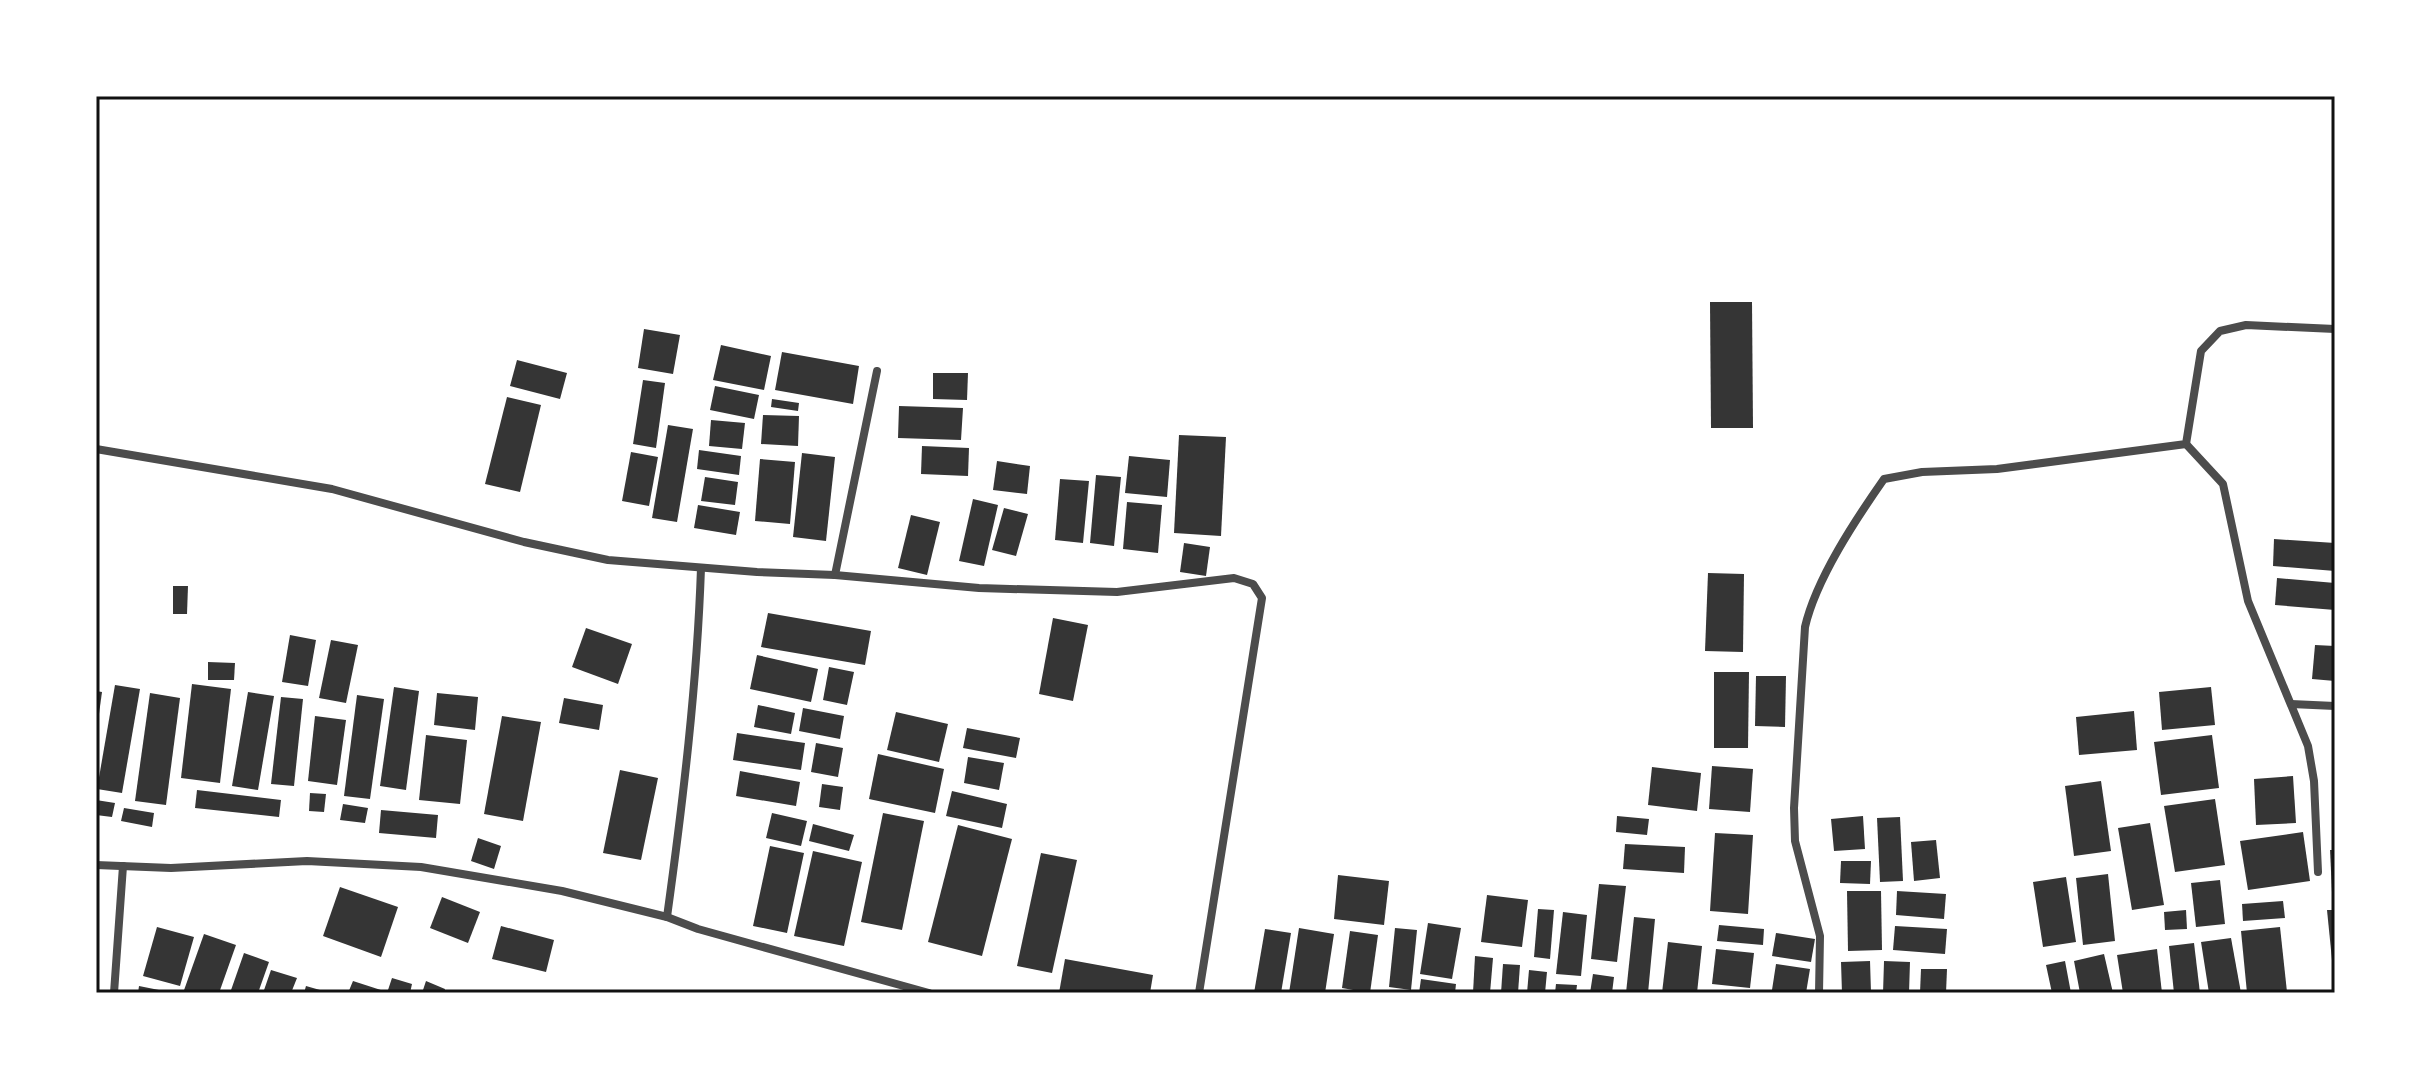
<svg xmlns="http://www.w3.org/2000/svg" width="2431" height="1089" font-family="'DM Sans',sans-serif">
<rect width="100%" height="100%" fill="#fff"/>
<!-- building -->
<g fill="#353535">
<path d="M 1710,302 L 1752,302 L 1753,428 L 1711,428 Z"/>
<path d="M 644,329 L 680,335 L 673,374 L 638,368 Z"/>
<path d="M 721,345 L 771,356 L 764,390 L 713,380 Z"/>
<path d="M 782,352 L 859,366 L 853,404 L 775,390 Z"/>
<path d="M 517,360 L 567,373 L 560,399 L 510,386 Z"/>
<path d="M 933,373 L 968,373 L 967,400 L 933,399 Z"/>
<path d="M 643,380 L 665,383 L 656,448 L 633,444 Z"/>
<path d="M 715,386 L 759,395 L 754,419 L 710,410 Z"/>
<path d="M 507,397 L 541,405 L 520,492 L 485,484 Z"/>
<path d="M 772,399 L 799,403 L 798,411 L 771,407 Z"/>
<path d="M 899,406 L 963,408 L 961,440 L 898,438 Z"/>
<path d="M 763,415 L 799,416 L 798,446 L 761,444 Z"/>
<path d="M 711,420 L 745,423 L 742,449 L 709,446 Z"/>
<path d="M 668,425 L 693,429 L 677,522 L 652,518 Z"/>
<path d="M 1179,435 L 1226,437 L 1221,536 L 1174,533 Z"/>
<path d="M 922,446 L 969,448 L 968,476 L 921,474 Z"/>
<path d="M 699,450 L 741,456 L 739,475 L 697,469 Z"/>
<path d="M 631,452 L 658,457 L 649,506 L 622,501 Z"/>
<path d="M 802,453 L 835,457 L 826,541 L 793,537 Z"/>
<path d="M 1129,456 L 1170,460 L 1167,497 L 1125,493 Z"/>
<path d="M 760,459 L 795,462 L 790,524 L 755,521 Z"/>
<path d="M 997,461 L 1030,466 L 1027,494 L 993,490 Z"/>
<path d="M 1096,475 L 1121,477 L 1114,546 L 1090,543 Z"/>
<path d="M 705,477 L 738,482 L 735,505 L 701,501 Z"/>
<path d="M 1060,479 L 1089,481 L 1083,543 L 1055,540 Z"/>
<path d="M 973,499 L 998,505 L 984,566 L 959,561 Z"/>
<path d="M 1127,502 L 1162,505 L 1158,553 L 1123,549 Z"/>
<path d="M 698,505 L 740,512 L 736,535 L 694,528 Z"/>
<path d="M 1004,508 L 1028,514 L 1016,556 L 992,550 Z"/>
<path d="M 911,515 L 940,522 L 927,575 L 898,568 Z"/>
<path d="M 2274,539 L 2335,543 L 2335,571 L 2273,566 Z"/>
<path d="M 1184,543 L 1210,547 L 1206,576 L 1180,572 Z"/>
<path d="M 1708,573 L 1744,574 L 1743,652 L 1705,651 Z"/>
<path d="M 2277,578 L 2335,583 L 2335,610 L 2275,605 Z"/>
<path d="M 173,586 L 188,586 L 187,614 L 173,614 Z"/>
<path d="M 768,613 L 871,631 L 865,665 L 761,647 Z"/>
<path d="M 1053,618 L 1088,625 L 1073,701 L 1039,694 Z"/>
<path d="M 586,628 L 632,644 L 618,684 L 572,667 Z"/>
<path d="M 290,635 L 316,640 L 308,686 L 282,682 Z"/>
<path d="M 331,640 L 358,645 L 346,703 L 319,698 Z"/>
<path d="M 2315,645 L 2335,646 L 2335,681 L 2312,679 Z"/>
<path d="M 757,655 L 818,669 L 811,702 L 750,689 Z"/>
<path d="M 208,662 L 235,663 L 234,680 L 208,680 Z"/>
<path d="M 829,667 L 854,672 L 847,705 L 823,700 Z"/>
<path d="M 1714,672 L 1749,672 L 1748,748 L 1714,748 Z"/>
<path d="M 1756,676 L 1786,676 L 1785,727 L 1755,726 Z"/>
<path d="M 192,684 L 231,689 L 220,783 L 181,778 Z"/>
<path d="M 115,685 L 140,689 L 122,793 L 97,789 Z"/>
<path d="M 394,687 L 419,691 L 406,790 L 380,786 Z"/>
<path d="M 2211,687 L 2215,725 L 2162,730 L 2159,692 Z"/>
<path d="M 96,691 L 102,692 L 98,721 L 96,721 Z"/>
<path d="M 248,692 L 274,696 L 258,790 L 232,786 Z"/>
<path d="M 150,693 L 180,698 L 166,805 L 135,801 Z"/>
<path d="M 437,693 L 478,697 L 475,730 L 434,725 Z"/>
<path d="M 357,695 L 384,699 L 370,799 L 344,796 Z"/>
<path d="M 281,697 L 303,699 L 294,786 L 271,784 Z"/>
<path d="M 564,698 L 603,705 L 599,730 L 559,723 Z"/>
<path d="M 758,705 L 795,713 L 791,734 L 754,727 Z"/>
<path d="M 803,708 L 844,716 L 840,739 L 799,731 Z"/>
<path d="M 2134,711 L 2137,750 L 2079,755 L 2076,717 Z"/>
<path d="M 896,712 L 948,724 L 939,762 L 887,750 Z"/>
<path d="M 315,716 L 346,720 L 337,785 L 308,781 Z"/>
<path d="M 502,716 L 541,722 L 523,821 L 484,814 Z"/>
<path d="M 967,728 L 1020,738 L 1016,758 L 963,748 Z"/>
<path d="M 737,733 L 805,743 L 801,770 L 733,760 Z"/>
<path d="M 426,735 L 467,740 L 460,804 L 419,800 Z"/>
<path d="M 2212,735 L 2219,788 L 2161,795 L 2154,742 Z"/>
<path d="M 816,743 L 843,748 L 838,777 L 811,772 Z"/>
<path d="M 878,754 L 944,769 L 935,813 L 869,799 Z"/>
<path d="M 968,757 L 1004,763 L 999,790 L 964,783 Z"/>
<path d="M 1712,766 L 1753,769 L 1750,812 L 1709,809 Z"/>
<path d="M 1652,767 L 1701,773 L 1697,811 L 1648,805 Z"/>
<path d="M 620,770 L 658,778 L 641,860 L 603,853 Z"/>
<path d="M 740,771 L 800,782 L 796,806 L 736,796 Z"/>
<path d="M 2293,776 L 2296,823 L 2256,825 L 2254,779 Z"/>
<path d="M 2101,781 L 2111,851 L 2074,856 L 2065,786 Z"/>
<path d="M 822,784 L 843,787 L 840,810 L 819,807 Z"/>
<path d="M 197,790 L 281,800 L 279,817 L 195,808 Z"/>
<path d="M 952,791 L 1007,804 L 1002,828 L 946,816 Z"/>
<path d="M 310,793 L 326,794 L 324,812 L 309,811 Z"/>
<path d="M 2215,799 L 2225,865 L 2175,872 L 2164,806 Z"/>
<path d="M 96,800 L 115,803 L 112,817 L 96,815 Z"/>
<path d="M 343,804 L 368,808 L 365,823 L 340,820 Z"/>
<path d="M 124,808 L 154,813 L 152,827 L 121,821 Z"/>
<path d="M 381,810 L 438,815 L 436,838 L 379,833 Z"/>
<path d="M 772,813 L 807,821 L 801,846 L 766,838 Z"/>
<path d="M 883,813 L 924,821 L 902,930 L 861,922 Z"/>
<path d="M 1617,816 L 1649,819 L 1647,835 L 1616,832 Z"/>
<path d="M 1863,816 L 1865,849 L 1834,851 L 1831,819 Z"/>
<path d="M 1900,817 L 1903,881 L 1880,882 L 1877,818 Z"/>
<path d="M 2150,823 L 2164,905 L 2132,910 L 2118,828 Z"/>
<path d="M 813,824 L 854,835 L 849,851 L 809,841 Z"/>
<path d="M 958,825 L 1012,839 L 982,956 L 928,942 Z"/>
<path d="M 2303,832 L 2310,881 L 2248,890 L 2240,841 Z"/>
<path d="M 1715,833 L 1753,835 L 1748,914 L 1710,911 Z"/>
<path d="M 478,838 L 501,846 L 494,869 L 471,861 Z"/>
<path d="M 1936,840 L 1940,878 L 1914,881 L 1911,842 Z"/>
<path d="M 1625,844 L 1685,847 L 1684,873 L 1623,869 Z"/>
<path d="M 770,846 L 804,853 L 787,933 L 753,926 Z"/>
<path d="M 2330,850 L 2335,850 L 2335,892 L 2332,892 Z"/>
<path d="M 813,851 L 862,862 L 844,946 L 794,936 Z"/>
<path d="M 1041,853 L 1077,860 L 1052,973 L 1017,966 Z"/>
<path d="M 1841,861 L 1871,861 L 1870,884 L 1840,883 Z"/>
<path d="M 2108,874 L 2115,941 L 2083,945 L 2076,878 Z"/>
<path d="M 1338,875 L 1389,881 L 1384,925 L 1334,919 Z"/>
<path d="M 2066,877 L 2076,942 L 2043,947 L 2033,882 Z"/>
<path d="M 2220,880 L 2225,924 L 2196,927 L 2191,883 Z"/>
<path d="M 1599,884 L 1626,886 L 1617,962 L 1591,959 Z"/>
<path d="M 340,887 L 398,907 L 381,957 L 323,936 Z"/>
<path d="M 1847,891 L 1881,891 L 1882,950 L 1848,951 Z"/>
<path d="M 1897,891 L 1946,894 L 1944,919 L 1896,915 Z"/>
<path d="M 1487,895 L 1528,900 L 1522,947 L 1481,942 Z"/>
<path d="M 442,897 L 480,912 L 468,943 L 430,928 Z"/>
<path d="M 2283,901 L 2285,918 L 2243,921 L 2242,904 Z"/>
<path d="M 1538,909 L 1554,910 L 1550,959 L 1534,957 Z"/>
<path d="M 2186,910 L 2187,929 L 2165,930 L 2164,912 Z"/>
<path d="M 2327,910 L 2335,910 L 2335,970 L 2333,970 Z"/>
<path d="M 1563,912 L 1587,915 L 1581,976 L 1556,974 Z"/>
<path d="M 1634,917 L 1655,919 L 1648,993 L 1626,993 Z"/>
<path d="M 1428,923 L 1461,928 L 1452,979 L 1420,974 Z"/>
<path d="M 1719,925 L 1764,929 L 1763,945 L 1717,941 Z"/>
<path d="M 501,926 L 554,940 L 546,972 L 492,959 Z"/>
<path d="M 1895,926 L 1947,929 L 1945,954 L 1893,950 Z"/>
<path d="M 157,927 L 194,937 L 180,986 L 143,976 Z"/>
<path d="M 2280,927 L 2287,992 L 2247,993 L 2241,931 Z"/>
<path d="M 1299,928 L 1334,934 L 1325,993 L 1289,993 Z"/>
<path d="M 1395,928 L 1417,930 L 1411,990 L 1389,987 Z"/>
<path d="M 1265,929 L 1291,933 L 1281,993 L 1254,993 Z"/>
<path d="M 1350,931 L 1378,935 L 1370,993 L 1342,988 Z"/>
<path d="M 1776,933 L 1815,939 L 1811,962 L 1772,956 Z"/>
<path d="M 204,934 L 236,945 L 219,993 L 183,993 Z"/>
<path d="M 2231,938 L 2241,993 L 2209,993 L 2201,942 Z"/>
<path d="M 1668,942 L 1702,946 L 1697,993 L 1662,993 Z"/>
<path d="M 2194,943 L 2200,993 L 2174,993 L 2169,946 Z"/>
<path d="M 1716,949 L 1754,953 L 1750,988 L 1712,984 Z"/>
<path d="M 2157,949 L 2162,993 L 2123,993 L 2117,955 Z"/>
<path d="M 244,953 L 269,962 L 258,993 L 230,993 Z"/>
<path d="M 2104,954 L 2113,993 L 2080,993 L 2074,961 Z"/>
<path d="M 1475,956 L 1493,958 L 1490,993 L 1473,993 Z"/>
<path d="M 1065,959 L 1153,975 L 1150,993 L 1059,993 Z"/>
<path d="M 1870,961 L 1871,993 L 1842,993 L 1841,962 Z"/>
<path d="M 1884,961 L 1910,962 L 1909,993 L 1883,993 Z"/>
<path d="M 2065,961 L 2071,993 L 2052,993 L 2046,965 Z"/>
<path d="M 1503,964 L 1520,965 L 1518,993 L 1501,993 Z"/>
<path d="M 1776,964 L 1810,969 L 1806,993 L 1772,990 Z"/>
<path d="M 1921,969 L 1947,969 L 1946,993 L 1920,993 Z"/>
<path d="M 271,970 L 297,978 L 291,993 L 263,993 Z"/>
<path d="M 1529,970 L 1547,972 L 1545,993 L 1527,993 Z"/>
<path d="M 1593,974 L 1614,977 L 1612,993 L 1590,993 Z"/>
<path d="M 392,978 L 412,984 L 410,993 L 387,993 Z"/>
<path d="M 1421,979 L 1456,984 L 1455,993 L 1419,993 Z"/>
<path d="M 353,981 L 387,992 L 386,993 L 348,993 Z"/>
<path d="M 426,981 L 445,989 L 444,993 L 422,993 Z"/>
<path d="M 1556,984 L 1577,985 L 1576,993 L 1555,993 Z"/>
<path d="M 139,986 L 169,992 L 169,993 L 138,993 Z"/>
<path d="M 306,986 L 327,992 L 327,993 L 304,993 Z"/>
</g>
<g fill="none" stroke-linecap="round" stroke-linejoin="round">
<!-- minor -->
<g stroke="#4c4c4c" stroke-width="8">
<path d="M 2186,444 L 2223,484 L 2248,601 L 2308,746 L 2314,781 L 2318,872"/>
<path d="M 96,449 L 332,489 L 524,542 L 608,560 L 757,572 L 835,575 L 979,588 L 1117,592 L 1234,578 L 1253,584 L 1262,598 L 1199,993"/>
<path d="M 835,575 L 877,371"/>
<path d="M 2291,704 L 2335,706"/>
<path d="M 96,865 L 171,868 L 307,861 L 421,867 L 562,891 L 667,917 L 698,929 L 929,993"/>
<path d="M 667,917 C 683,801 697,685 701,568"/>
<path d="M 114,993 L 123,866"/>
<path d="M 1819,993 L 1820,936 L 1795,841 L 1794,808 L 1805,627 C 1816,579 1856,519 1884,479 L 1922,472 L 1997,469 L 2186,444 L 2201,351 L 2220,331 L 2246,325 L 2335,329"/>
</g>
</g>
<!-- border -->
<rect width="2431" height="1089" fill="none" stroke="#ffffff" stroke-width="196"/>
<rect x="98" y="98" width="2235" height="893" fill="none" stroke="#111" stroke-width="3"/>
</svg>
